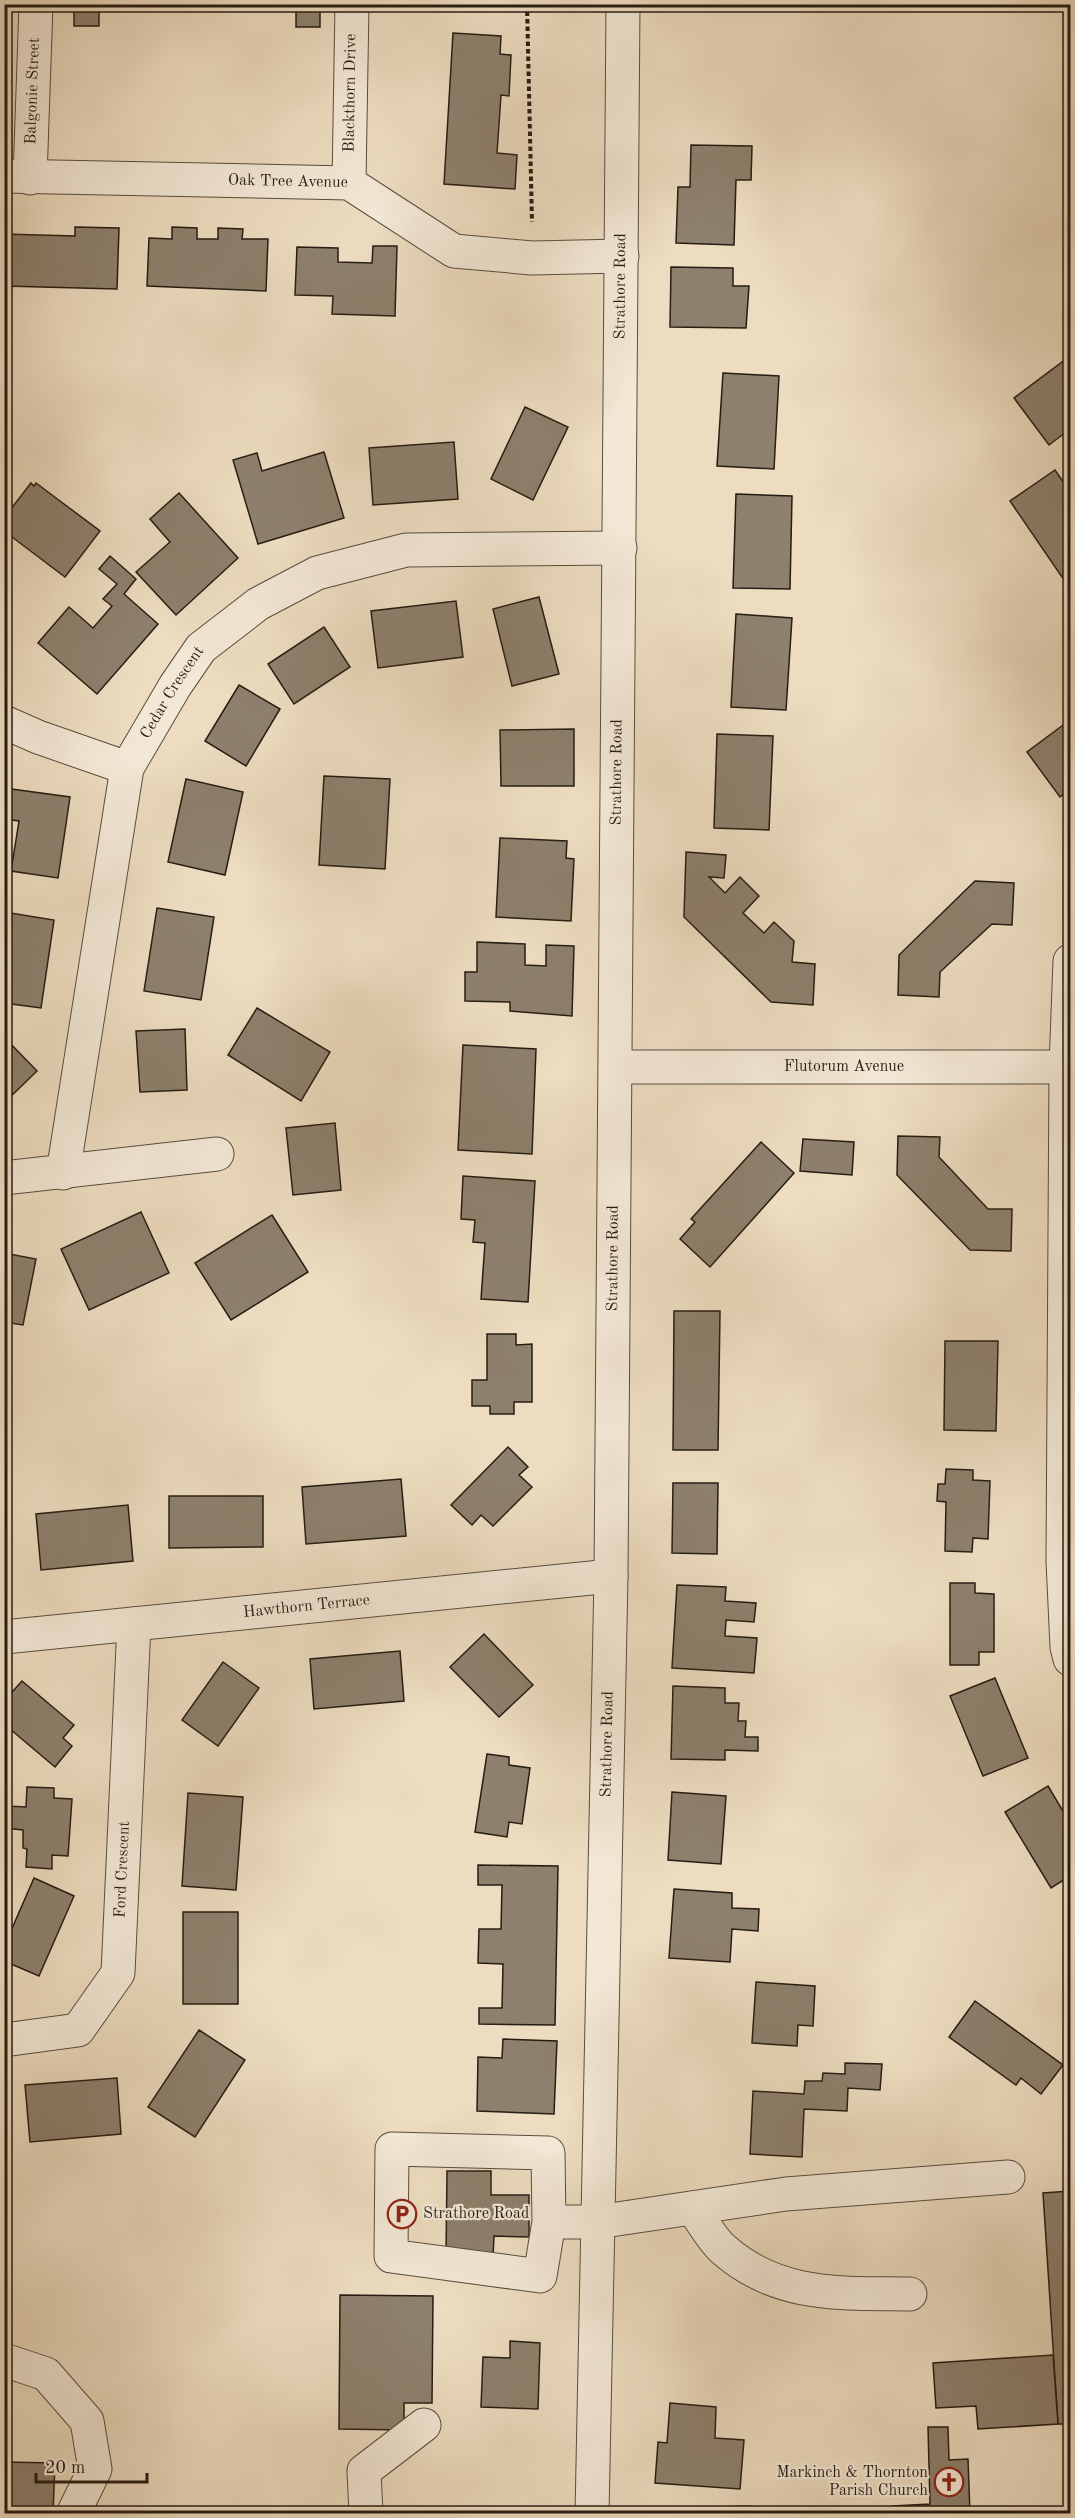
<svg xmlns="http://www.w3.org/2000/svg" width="1075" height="2518" font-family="'Old Standard TT',serif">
<rect width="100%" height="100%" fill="#eddcc0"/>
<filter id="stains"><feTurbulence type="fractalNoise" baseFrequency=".00333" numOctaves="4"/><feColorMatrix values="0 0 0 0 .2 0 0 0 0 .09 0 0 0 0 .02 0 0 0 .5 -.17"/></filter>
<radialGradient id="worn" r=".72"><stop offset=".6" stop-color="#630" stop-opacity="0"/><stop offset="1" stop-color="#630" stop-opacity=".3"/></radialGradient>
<!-- building -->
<g fill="#8d806d" stroke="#261d13" stroke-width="1.5">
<path d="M 74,4 L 138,4 L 138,6 L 99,6 L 99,26 L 74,26 Z"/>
<path d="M 257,4 L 320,4 L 320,27 L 296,27 L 296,6 Z"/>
<path d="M 453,33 L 501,36 L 500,54 L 511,55 L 509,96 L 501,95 L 497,153 L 517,155 L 515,189 L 444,184 Z"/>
<path d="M 691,145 L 752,146 L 751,180 L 736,180 L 734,245 L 676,243 L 678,187 L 690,187 Z"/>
<path d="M 75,227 L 119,228 L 117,289 L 4,286 L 4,234 L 75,236 Z"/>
<path d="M 172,227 L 197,228 L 197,239 L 218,239 L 218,228 L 243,229 L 242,239 L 268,239 L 266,291 L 147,286 L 149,238 L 172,239 Z"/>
<path d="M 373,246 L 397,246 L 395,316 L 332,314 L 333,296 L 295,295 L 297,247 L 338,248 L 338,262 L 372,263 Z"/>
<path d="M 671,267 L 733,268 L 733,286 L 749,286 L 746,328 L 670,327 Z"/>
<path d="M 1070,356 L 1070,429 L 1049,445 L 1014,398 Z"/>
<path d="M 723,373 L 779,376 L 774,469 L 717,466 Z"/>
<path d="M 525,407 L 568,427 L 533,500 L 491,479 Z"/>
<path d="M 454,442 L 458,499 L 373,505 L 369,448 Z"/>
<path d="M 324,452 L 344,518 L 258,544 L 233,460 L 257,453 L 262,471 Z"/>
<path d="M 1055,470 L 1070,492 L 1070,576 L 1064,580 L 1010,501 Z"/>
<path d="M 31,483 L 34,486 L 36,483 L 100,531 L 65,577 L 4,531 L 4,518 Z"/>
<path d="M 179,493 L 238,558 L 176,615 L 136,572 L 170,542 L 150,519 Z"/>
<path d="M 736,494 L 792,496 L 790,589 L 733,588 Z"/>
<path d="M 110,556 L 136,579 L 124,594 L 158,624 L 97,694 L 38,643 L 69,607 L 93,628 L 112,606 L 103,599 L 117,584 L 99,569 Z"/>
<path d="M 539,597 L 559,674 L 512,686 L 493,609 Z"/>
<path d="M 456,601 L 463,657 L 378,668 L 371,611 Z"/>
<path d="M 736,614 L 792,618 L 786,710 L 731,707 Z"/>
<path d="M 324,627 L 350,667 L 294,704 L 268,664 Z"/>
<path d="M 239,685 L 280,709 L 246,766 L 205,741 Z"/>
<path d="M 1070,720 L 1070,789 L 1060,797 L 1027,752 Z"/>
<path d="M 574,729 L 574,786 L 501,786 L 500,730 Z"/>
<path d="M 717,734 L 773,736 L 769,830 L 714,828 Z"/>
<path d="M 324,776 L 390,779 L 385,869 L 319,865 Z"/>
<path d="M 186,779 L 243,792 L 225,875 L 168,862 Z"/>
<path d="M 4,788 L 70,797 L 58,878 L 11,871 L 19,821 L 4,819 Z"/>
<path d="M 500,838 L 567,841 L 566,858 L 574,859 L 571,921 L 496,917 Z"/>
<path d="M 686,852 L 726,855 L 724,878 L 709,877 L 725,893 L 740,877 L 759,896 L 743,913 L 764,933 L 774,922 L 794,941 L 792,962 L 815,964 L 813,1005 L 771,1002 L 684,917 Z"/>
<path d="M 975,881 L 1014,883 L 1012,925 L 992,924 L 940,972 L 939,997 L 898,995 L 899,955 Z"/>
<path d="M 157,908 L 214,917 L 201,1000 L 144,991 Z"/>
<path d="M 4,912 L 54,920 L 41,1008 L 4,1003 Z"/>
<path d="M 477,942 L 525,944 L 525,965 L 546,966 L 546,945 L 574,946 L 572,1016 L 510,1011 L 510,1002 L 465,1001 L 465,972 L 477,972 Z"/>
<path d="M 257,1008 L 330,1052 L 301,1101 L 228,1055 Z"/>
<path d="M 185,1029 L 187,1090 L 140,1092 L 136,1031 Z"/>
<path d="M 4,1037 L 37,1071 L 4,1103 Z"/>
<path d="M 463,1045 L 536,1049 L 532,1154 L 458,1150 Z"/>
<path d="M 335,1123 L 341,1190 L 293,1195 L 286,1128 Z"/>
<path d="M 898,1136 L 940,1137 L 939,1157 L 988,1209 L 1012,1209 L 1011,1251 L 970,1250 L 897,1175 Z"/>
<path d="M 803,1139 L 854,1142 L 852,1175 L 800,1171 Z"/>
<path d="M 761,1142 L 794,1173 L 710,1267 L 680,1239 L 695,1222 L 691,1219 Z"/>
<path d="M 463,1176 L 535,1181 L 528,1302 L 481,1299 L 485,1243 L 473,1242 L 475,1220 L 461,1219 Z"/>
<path d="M 141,1212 L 169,1273 L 89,1310 L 61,1249 Z"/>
<path d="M 272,1215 L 308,1272 L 231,1320 L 195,1263 Z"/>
<path d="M 4,1253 L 36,1259 L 23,1325 L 4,1322 Z"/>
<path d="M 674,1311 L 720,1311 L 718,1450 L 673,1450 Z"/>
<path d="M 487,1334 L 516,1334 L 516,1345 L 532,1344 L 532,1402 L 514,1402 L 514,1414 L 490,1414 L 490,1406 L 472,1406 L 472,1380 L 487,1380 Z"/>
<path d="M 945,1341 L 998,1341 L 996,1431 L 944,1430 Z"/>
<path d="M 508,1447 L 528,1467 L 519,1475 L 532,1487 L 493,1526 L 481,1515 L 472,1525 L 451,1505 Z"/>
<path d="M 946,1469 L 973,1470 L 973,1480 L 990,1481 L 988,1539 L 973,1538 L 972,1552 L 945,1551 L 946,1502 L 937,1501 L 938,1484 L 945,1484 Z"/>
<path d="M 401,1479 L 406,1536 L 306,1544 L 302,1487 Z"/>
<path d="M 673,1483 L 718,1483 L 717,1554 L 672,1553 Z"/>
<path d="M 169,1496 L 263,1496 L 263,1547 L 169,1548 Z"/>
<path d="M 128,1505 L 133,1561 L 41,1570 L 36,1514 Z"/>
<path d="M 950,1583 L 975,1583 L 975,1593 L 994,1594 L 994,1652 L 979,1652 L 979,1665 L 950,1665 Z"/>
<path d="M 677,1585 L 726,1587 L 725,1601 L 756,1603 L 754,1622 L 726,1620 L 725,1636 L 757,1638 L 754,1673 L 672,1668 Z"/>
<path d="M 484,1634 L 533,1685 L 499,1717 L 450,1667 Z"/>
<path d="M 400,1651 L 404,1701 L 314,1709 L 310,1659 Z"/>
<path d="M 223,1662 L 259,1688 L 218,1746 L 182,1720 Z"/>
<path d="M 995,1678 L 1028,1758 L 983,1776 L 950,1696 Z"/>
<path d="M 22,1681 L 74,1725 L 63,1738 L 72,1746 L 55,1767 L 4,1724 L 4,1701 Z"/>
<path d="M 673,1686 L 725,1688 L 725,1703 L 739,1703 L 738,1721 L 746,1721 L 745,1737 L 758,1737 L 758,1751 L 725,1750 L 725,1760 L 671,1759 Z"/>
<path d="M 487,1754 L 509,1757 L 509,1765 L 530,1768 L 522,1824 L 509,1822 L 507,1837 L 475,1832 Z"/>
<path d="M 1048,1786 L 1070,1823 L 1070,1876 L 1051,1888 L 1005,1812 Z"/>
<path d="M 27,1787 L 54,1788 L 54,1798 L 72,1799 L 68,1856 L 52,1855 L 52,1869 L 26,1867 L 27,1849 L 23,1848 L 23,1830 L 5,1828 L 7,1806 L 26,1807 Z"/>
<path d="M 672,1792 L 726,1796 L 721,1864 L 668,1860 Z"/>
<path d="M 188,1793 L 243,1797 L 236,1890 L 182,1886 Z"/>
<path d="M 478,1865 L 558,1866 L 555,2025 L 479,2024 L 479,2008 L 502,2008 L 503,1964 L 478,1963 L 479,1929 L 501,1929 L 502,1885 L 478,1885 Z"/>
<path d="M 34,1878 L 74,1896 L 39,1976 L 4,1961 L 4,1947 Z"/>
<path d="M 674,1889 L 732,1893 L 732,1908 L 759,1909 L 758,1931 L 732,1929 L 730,1962 L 669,1958 Z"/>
<rect x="183" y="1912" width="55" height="92"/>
<path d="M 756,1982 L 815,1986 L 813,2026 L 798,2025 L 797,2046 L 752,2043 Z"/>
<path d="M 975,2001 L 1063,2065 L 1041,2094 L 1021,2078 L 1016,2085 L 949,2037 Z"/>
<path d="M 199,2030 L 245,2060 L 195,2137 L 148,2107 Z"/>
<path d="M 503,2039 L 557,2041 L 554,2114 L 477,2111 L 478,2057 L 502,2058 Z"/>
<path d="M 845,2063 L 882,2064 L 880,2090 L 848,2088 L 847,2111 L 804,2109 L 802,2157 L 750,2154 L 753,2091 L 804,2094 L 805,2081 L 822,2081 L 823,2073 L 845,2074 Z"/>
<path d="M 117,2078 L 121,2134 L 30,2142 L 25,2085 Z"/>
<path d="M 447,2171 L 491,2171 L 491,2195 L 529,2195 L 529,2237 L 494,2236 L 493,2257 L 446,2257 Z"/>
<path d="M 1070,2191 L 1070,2424 L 1058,2424 L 1043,2193 Z"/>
<path d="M 340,2295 L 433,2296 L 432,2403 L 404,2403 L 404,2430 L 339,2429 Z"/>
<path d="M 510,2341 L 540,2343 L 538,2409 L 481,2407 L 483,2357 L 510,2358 Z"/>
<path d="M 1053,2355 L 1058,2424 L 978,2429 L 976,2406 L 936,2408 L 933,2363 Z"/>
<path d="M 670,2403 L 716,2407 L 715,2438 L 744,2440 L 740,2489 L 655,2483 L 658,2442 L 667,2443 Z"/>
<path d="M 928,2427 L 948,2427 L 949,2460 L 968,2459 L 970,2514 L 893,2514 L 893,2506 L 930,2504 Z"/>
<path d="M 4,2462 L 55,2463 L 53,2514 L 4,2514 Z"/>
<path d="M 750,2506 L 750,2514 L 684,2514 L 683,2508 Z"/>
<path d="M 479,2507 L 504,2508 L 504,2514 L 479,2514 Z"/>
</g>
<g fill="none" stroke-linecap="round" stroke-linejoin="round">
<!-- minor casing -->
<g stroke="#584d3e" stroke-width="35">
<g id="minor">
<path id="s1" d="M 4,176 L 349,183 L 454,251 L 532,258 L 622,256"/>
<path id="s2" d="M 30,178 L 36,4"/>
<path id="s3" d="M 349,183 L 352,4"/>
<path d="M 4,722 L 38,737 L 127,768"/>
<path d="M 1070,961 L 1066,1067 L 1063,1561 L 1067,1647 L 1070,1659"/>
<path id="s4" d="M 616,1067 L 1070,1067"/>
<path id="s5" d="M 63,1173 L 127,768 L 175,686 L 201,648 L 258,604 L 317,573 L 406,550 L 620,548"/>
<path d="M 4,1178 L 217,1154"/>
<path id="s6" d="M 4,1637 L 611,1576"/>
<path id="s7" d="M 4,2040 L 78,2030 L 118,1973 L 134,1624"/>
<path d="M 693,2208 C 702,2221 711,2238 723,2249 C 778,2298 841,2293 910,2294"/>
<path d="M 549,2222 L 540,2276 L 391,2256 L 392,2149 L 548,2153 L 549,2222 L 597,2222 L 786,2194 L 1008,2177"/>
<path d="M 4,2360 L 46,2374 L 87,2421 L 95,2469 L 73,2514"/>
<path d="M 366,2514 L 364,2471 L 424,2425"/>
<path id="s8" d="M 592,2514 L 611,1576 L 623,4"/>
</g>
</g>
<!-- path -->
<path stroke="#261d13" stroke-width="4" stroke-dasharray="4.5 3" stroke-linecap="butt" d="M 527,4 L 532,222"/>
<!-- minor -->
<use href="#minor" stroke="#f3e8d6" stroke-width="33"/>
</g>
<!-- icons -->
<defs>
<g id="parking-ring" transform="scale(1.5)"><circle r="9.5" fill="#f3e8d6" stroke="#8f2418" stroke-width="1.5"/><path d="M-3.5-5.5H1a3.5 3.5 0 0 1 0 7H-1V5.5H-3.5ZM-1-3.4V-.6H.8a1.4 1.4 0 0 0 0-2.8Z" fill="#8f2418"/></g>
<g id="church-ring" transform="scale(1.5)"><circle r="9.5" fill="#f3e8d6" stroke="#8f2418" stroke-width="1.5"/><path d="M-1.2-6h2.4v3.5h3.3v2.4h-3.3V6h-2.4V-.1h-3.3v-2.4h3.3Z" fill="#8f2418"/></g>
</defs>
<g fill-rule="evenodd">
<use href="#parking-ring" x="402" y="2214"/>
<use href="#church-ring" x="949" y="2482"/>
</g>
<g text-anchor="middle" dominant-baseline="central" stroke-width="4.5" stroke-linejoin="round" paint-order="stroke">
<!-- street labels -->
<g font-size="16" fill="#261d13" stroke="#f3e8d6">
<text stroke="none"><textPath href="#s2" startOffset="87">Balgonie Street</textPath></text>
<text stroke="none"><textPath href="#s3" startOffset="90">Blackthorn Drive</textPath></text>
<text stroke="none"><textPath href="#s1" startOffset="284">Oak Tree Avenue</textPath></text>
<text stroke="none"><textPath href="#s8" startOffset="2228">Strathore Road</textPath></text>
<text stroke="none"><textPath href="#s5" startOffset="498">Cedar Crescent</textPath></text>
<text stroke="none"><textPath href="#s8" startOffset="1742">Strathore Road</textPath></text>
<text stroke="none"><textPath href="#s4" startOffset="228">Flutorum Avenue</textPath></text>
<text stroke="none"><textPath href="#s8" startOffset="1256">Strathore Road</textPath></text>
<text stroke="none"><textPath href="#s6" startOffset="304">Hawthorn Terrace</textPath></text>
<text stroke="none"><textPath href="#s8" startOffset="770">Strathore Road</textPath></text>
<text stroke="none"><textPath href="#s7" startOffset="248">Ford Crescent</textPath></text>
</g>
<!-- poi labels -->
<g font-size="16" fill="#261d13" stroke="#f3e8d6" text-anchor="start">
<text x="423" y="2214">Strathore Road</text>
<text x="928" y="2473" text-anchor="end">Markinch &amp; Thornton<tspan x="928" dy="18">Parish Church</tspan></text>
</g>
</g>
<!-- margin -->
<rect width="1075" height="2518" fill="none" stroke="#eddcc0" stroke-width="24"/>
<rect x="6" y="6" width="1063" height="2506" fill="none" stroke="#261d13" stroke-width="3"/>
<rect x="12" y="12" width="1051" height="2494" fill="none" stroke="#261d13" stroke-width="1.5"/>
<!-- scale -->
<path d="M36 2473v9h111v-9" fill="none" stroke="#261d13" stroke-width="3"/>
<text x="45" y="2473" font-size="18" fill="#261d13" stroke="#f3e8d6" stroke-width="4.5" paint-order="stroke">20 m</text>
<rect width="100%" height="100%" filter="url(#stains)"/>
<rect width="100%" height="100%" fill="url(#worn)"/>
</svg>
